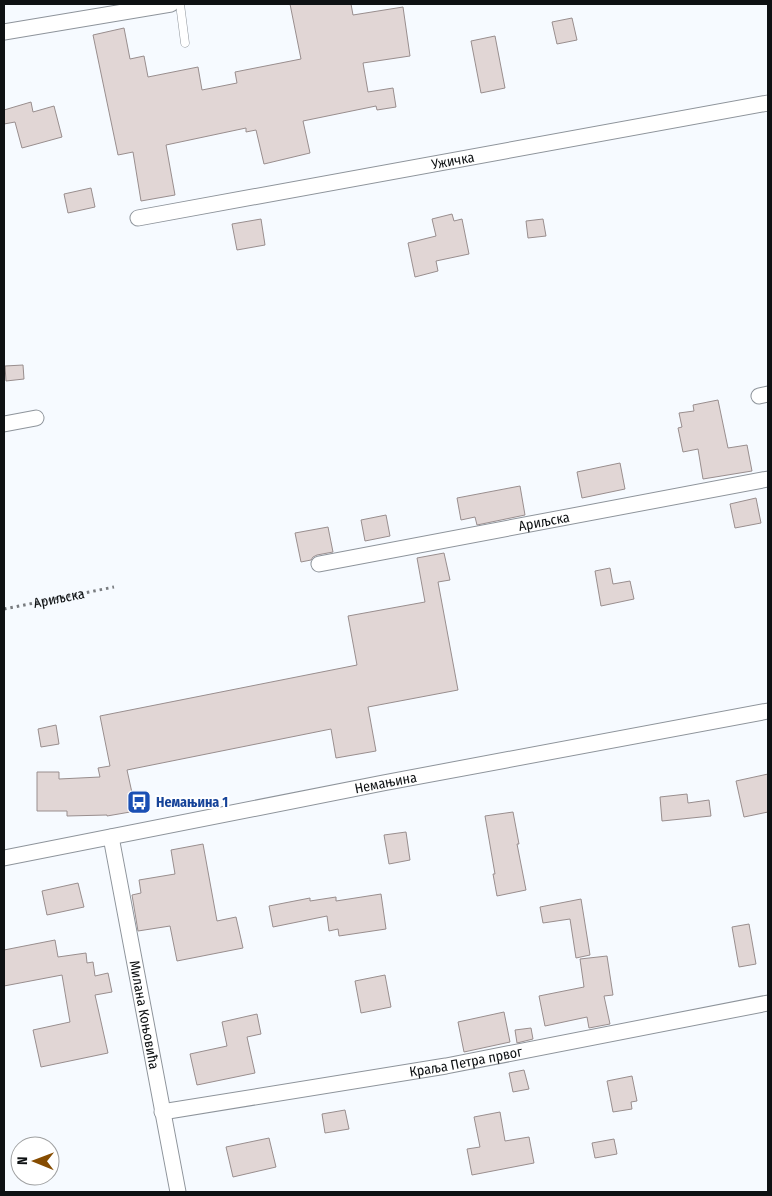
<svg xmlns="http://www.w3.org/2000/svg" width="772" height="1196" font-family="'Fira Sans Condensed',sans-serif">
<rect width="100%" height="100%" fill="#f6faff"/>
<!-- building -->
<g fill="#e1d6d5" stroke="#998e8e">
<path d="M 290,4 L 351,4 L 353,15 L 403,7 L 410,56 L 363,63 L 368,92 L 393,88 L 396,107 L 377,110 L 376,106 L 303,121 L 310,153 L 264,164 L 256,130 L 246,132 L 246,128 L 166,145 L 175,195 L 141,201 L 133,152 L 118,155 L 93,35 L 124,28 L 130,59 L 144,56 L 148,77 L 198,67 L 202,90 L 237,83 L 235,72 L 301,59 Z"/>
<path d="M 572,18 L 577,40 L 557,44 L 552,22 Z"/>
<path d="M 495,36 L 505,88 L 481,93 L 471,41 Z"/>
<path d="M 31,102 L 33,112 L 54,106 L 62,137 L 22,148 L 15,122 L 4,124 L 4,110 Z"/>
<path d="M 91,188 L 95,207 L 68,213 L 64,194 Z"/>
<path d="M 452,214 L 454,221 L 462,219 L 469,254 L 436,261 L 438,271 L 415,277 L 408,243 L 436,236 L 432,219 Z"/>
<path d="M 261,219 L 265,245 L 237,250 L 232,224 Z"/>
<path d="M 543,219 L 546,236 L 528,238 L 526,221 Z"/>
<path d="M 23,365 L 24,379 L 6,381 L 5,366 Z"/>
<path d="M 718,400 L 728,448 L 747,445 L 752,471 L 703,479 L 698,449 L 683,452 L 678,428 L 682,427 L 679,413 L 694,411 L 693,405 Z"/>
<path d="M 620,463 L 625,489 L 582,498 L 577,472 Z"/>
<path d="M 520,486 L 525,515 L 477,525 L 475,517 L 461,520 L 457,498 Z"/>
<path d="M 756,498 L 761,523 L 735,528 L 730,504 Z"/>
<path d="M 386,515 L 390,536 L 365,541 L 361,520 Z"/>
<path d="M 328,527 L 333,552 L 317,555 L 313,557 L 311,560 L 301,562 L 295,533 Z"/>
<path d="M 444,553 L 450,580 L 438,582 L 458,690 L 368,707 L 376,751 L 336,758 L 331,729 L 127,770 L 136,811 L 107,816 L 107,815 L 67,816 L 67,811 L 37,811 L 37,772 L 59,772 L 59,779 L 100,777 L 98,768 L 110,766 L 100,716 L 357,665 L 348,616 L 425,602 L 417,558 Z"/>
<path d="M 610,568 L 613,584 L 630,581 L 634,599 L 601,606 L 595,571 Z"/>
<path d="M 56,725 L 59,744 L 41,747 L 38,729 Z"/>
<path d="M 768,774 L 768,812 L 744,817 L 736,781 Z"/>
<path d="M 687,794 L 688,803 L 709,800 L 711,816 L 662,821 L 660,797 Z"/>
<path d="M 513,812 L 519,844 L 517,844 L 526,890 L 497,896 L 493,874 L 495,874 L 485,816 Z"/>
<path d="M 406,832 L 410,860 L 389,864 L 384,835 Z"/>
<path d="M 203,844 L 217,921 L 236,917 L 243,948 L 177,961 L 170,926 L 138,931 L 132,895 L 141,893 L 139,880 L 175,874 L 171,850 Z"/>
<path d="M 78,883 L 84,907 L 47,915 L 42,891 Z"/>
<path d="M 381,894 L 386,929 L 339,936 L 338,929 L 329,931 L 327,916 L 273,927 L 269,906 L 310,898 L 310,901 L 336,897 L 336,901 Z"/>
<path d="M 581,899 L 590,955 L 576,958 L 570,919 L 543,923 L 540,907 Z"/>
<path d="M 749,924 L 756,964 L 739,967 L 732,927 Z"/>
<path d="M 55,940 L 58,957 L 86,953 L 87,963 L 93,962 L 95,976 L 108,973 L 112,992 L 95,995 L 108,1053 L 41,1067 L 33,1030 L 70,1022 L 62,975 L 4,986 L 4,950 Z"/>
<path d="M 607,956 L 613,995 L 604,996 L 610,1024 L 589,1028 L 587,1017 L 545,1026 L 539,996 L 584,987 L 580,959 Z"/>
<path d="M 385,975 L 391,1007 L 361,1013 L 355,981 Z"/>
<path d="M 504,1012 L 510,1042 L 464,1052 L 458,1022 Z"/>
<path d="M 257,1014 L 261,1034 L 247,1037 L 255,1073 L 197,1085 L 190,1054 L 227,1046 L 222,1022 Z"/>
<path d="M 531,1028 L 533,1039 L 517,1043 L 515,1030 Z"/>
<path d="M 524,1070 L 529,1089 L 513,1092 L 509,1073 Z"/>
<path d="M 632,1076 L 637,1101 L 631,1102 L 632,1109 L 613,1112 L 607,1081 Z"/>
<path d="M 345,1110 L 349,1129 L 325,1133 L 322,1114 Z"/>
<path d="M 500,1112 L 505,1141 L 529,1137 L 534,1163 L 472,1175 L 467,1149 L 480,1147 L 474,1117 Z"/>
<path d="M 269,1138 L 276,1167 L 233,1177 L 226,1147 Z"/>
<path d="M 614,1139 L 617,1154 L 595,1158 L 592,1143 Z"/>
</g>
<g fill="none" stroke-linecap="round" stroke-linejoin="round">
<!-- service casing -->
<g stroke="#8e949b" stroke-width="9">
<path id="service" d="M 180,4 L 185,43"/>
</g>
<!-- minor casing -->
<g stroke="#8e949b" stroke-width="17">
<g id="minor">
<path d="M 4,32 L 171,4"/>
<path id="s2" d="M 138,218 L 768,103"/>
<path d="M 759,396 L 768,394"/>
<path d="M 4,424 L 36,418"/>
<path id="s3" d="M 319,564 L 768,479"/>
<path id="s4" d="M 111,837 L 178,1192"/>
<path id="s5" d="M 4,858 L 383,783 L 768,711"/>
<path id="s6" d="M 162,1112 L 446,1066 L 768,1003"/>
</g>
</g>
<!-- path -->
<path stroke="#787b7f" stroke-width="3" stroke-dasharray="2.5 4" stroke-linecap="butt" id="s1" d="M 4,609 L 114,587"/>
<!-- service -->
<use href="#service" stroke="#fff" stroke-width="8"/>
<!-- minor -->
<use href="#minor" stroke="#fff" stroke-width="15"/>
</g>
<!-- icons -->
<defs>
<g id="bus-square" transform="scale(1.25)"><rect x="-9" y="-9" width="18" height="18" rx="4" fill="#1a4fb4" stroke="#fff"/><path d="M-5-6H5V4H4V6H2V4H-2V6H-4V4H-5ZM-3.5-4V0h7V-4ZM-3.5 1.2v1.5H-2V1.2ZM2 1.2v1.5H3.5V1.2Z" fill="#fff"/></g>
</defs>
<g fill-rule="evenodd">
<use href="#bus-square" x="139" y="802"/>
</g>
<g text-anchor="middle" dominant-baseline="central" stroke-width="4" stroke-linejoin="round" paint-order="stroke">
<!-- street labels -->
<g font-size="14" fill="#0e1113" stroke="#fff">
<text stroke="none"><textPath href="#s2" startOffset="320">Ужичка</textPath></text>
<text stroke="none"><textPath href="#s3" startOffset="229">Ариљска</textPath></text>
<text stroke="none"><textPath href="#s1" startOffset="56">Ариљска</textPath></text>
<text stroke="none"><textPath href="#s5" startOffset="389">Немањина</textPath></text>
<text stroke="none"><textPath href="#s4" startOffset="181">Милана Коњовића</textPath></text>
<text stroke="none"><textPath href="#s6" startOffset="308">Краља Петра првог</textPath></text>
</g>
<!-- transit labels -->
<g font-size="14" font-weight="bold" fill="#164399" stroke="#fff" text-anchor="start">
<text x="156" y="802">Немањина 1</text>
</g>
</g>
<!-- border -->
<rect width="772" height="1196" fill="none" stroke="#0e1113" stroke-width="10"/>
<!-- north arrow -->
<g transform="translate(35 1161) rotate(271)"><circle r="24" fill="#ffffff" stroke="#9fa0a1"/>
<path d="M0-4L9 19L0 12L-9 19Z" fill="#864c01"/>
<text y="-8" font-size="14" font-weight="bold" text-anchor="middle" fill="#0e1113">N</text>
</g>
</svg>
